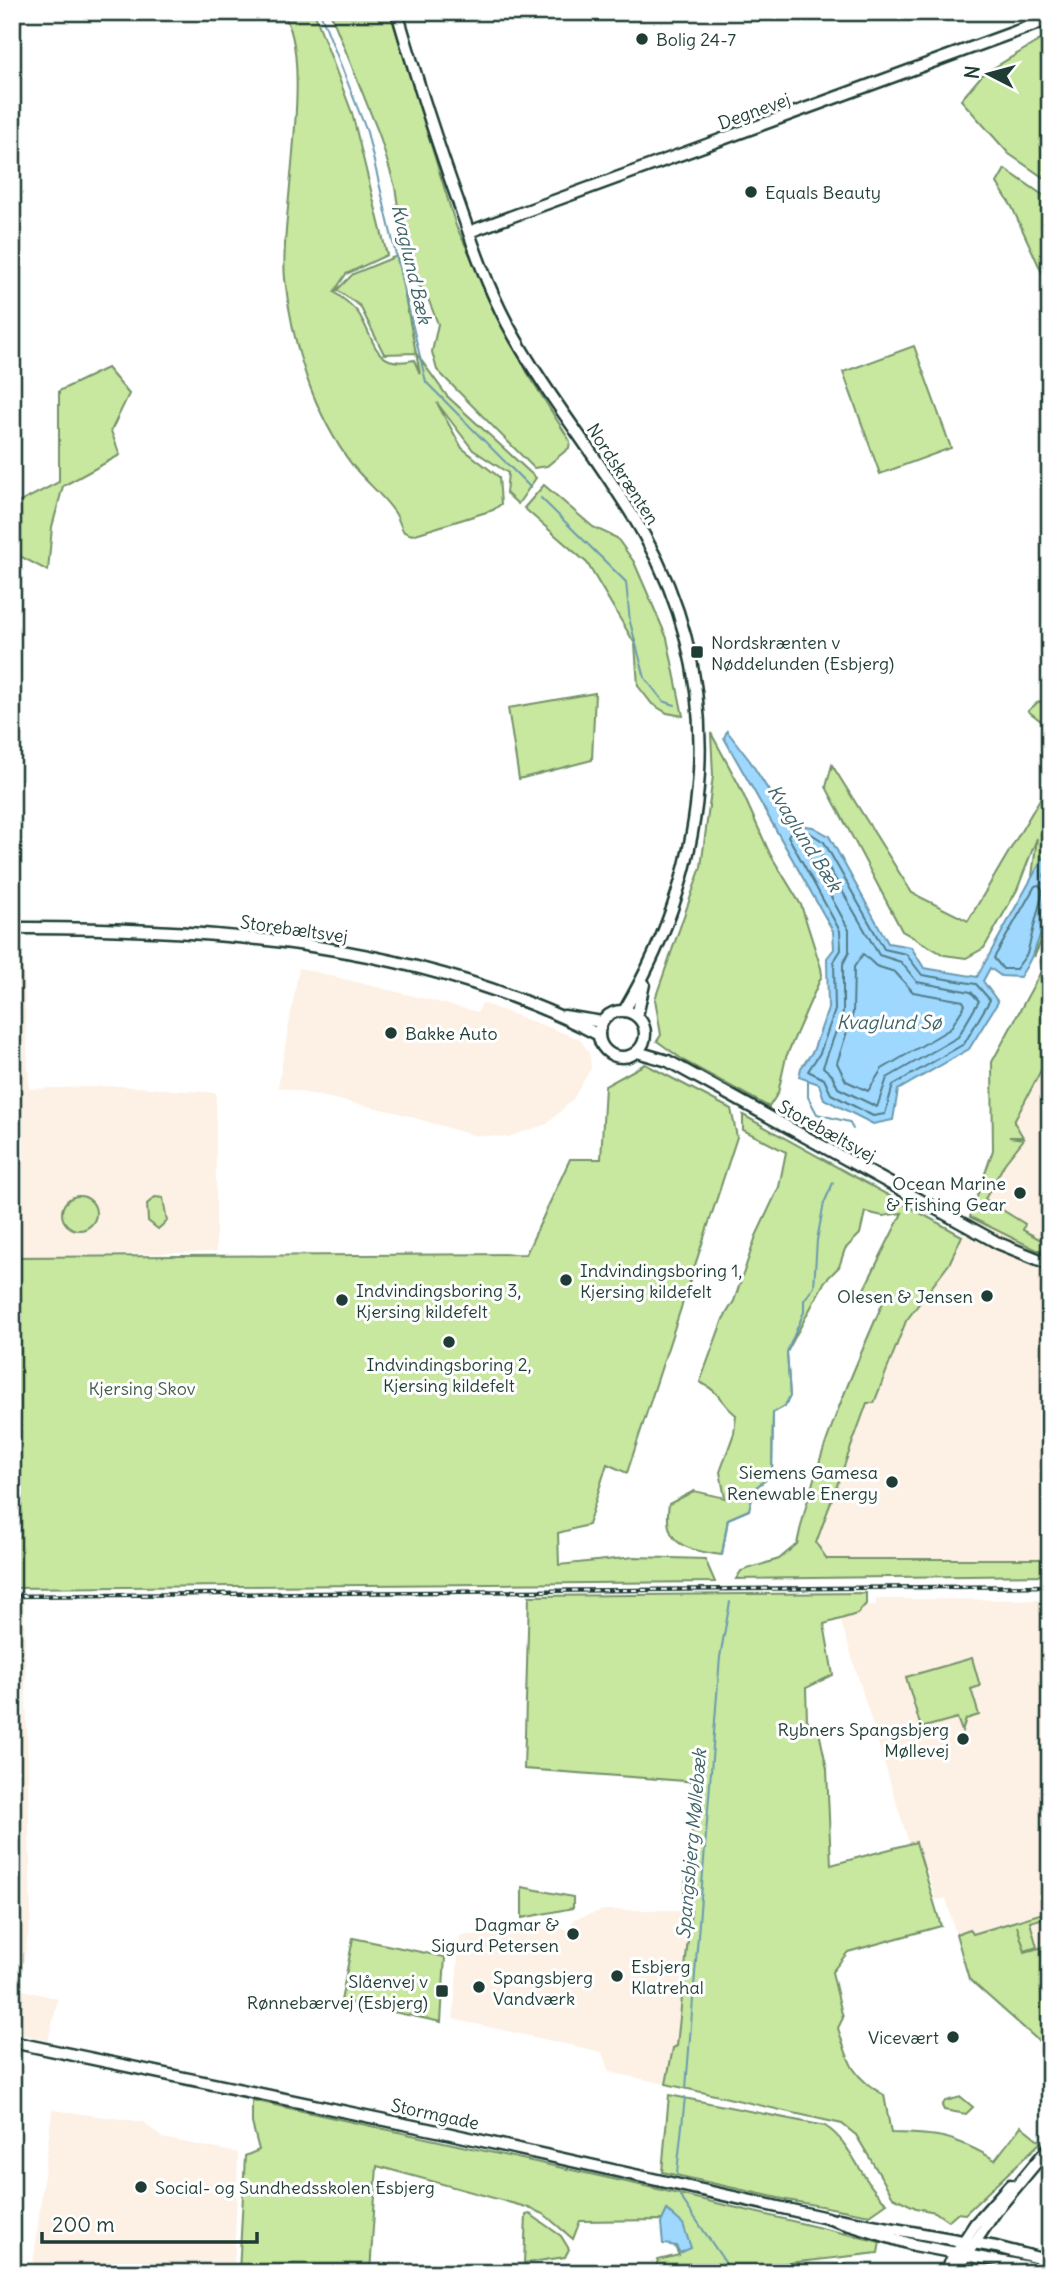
<svg xmlns="http://www.w3.org/2000/svg" width="1062" height="2285" font-family="Delius,sans-serif">
<rect width="100%" height="100%" fill="#fff"/>
<filter id="ink" filterUnits="userSpaceOnUse"><feTurbulence type="fractalNoise" baseFrequency=".0143" numOctaves="2"/><feDisplacementMap in="SourceGraphic" scale="14" xChannelSelector="R" yChannelSelector="G"/><feConvolveMatrix kernelMatrix="1 2 1 2 8 2 1 2 1" color-interpolation-filters="sRGB"/></filter>
<g filter="url(#ink)">
<!-- built -->
<g fill="#fdf0e4">
<path d="M 12,942 L 22,942 L 29,1089 L 120,1086 L 216,1093 L 216,1252 L 12,1257 Z"/>
<path d="M 299,968 L 478,1012 L 482,1003 L 580,1039 L 589,1053 L 591,1068 L 573,1099 L 547,1124 L 507,1137 L 472,1135 L 395,1112 L 278,1087 Z"/>
<path d="M 1050,1053 L 1050,1559 L 827,1559 L 816,1543 L 867,1403 L 875,1403 L 906,1321 L 1022,1137 L 1014,1122 Z"/>
<path d="M 876,1599 L 1050,1600 L 1050,2052 L 973,1984 L 966,1972 L 946,1898 L 936,1900 L 927,1870 L 917,1870 L 837,1608 L 876,1605 Z"/>
<path d="M 12,1601 L 24,1601 L 31,1916 L 19,1989 L 58,1999 L 48,2041 L 12,2032 Z"/>
<path d="M 604,1910 L 691,1910 L 677,2046 L 673,2048 L 666,2084 L 609,2072 L 602,2052 L 453,2019 L 460,1936 L 535,1929 L 570,1929 L 574,1919 Z"/>
<path d="M 52,2110 L 144,2122 L 162,2138 L 238,2153 L 234,2273 L 32,2273 Z"/>
</g>
<!-- green -->
<g fill="#c8e79f" stroke="#74926a" stroke-width="2">
<path d="M 281,12 L 314,12 L 352,113 L 387,255 L 346,274 L 334,292 C 342,298 353,305 359,314 C 376,342 374,369 414,360 L 420,374 L 416,353 L 384,354 L 360,306 L 337,290 L 353,274 L 397,256 L 416,353 L 447,396 L 536,478 L 518,504 L 506,493 L 508,473 L 473,450 L 437,403 L 462,448 L 499,477 L 501,504 L 493,510 L 422,532 L 412,535 L 404,532 C 400,526 399,519 395,513 C 384,496 366,482 353,466 C 313,413 292,345 285,279 C 279,223 317,50 281,12 Z"/>
<path d="M 330,12 L 390,12 L 456,226 L 527,372 L 570,441 L 569,448 L 547,466 L 534,468 L 437,370 L 432,352 L 438,324 L 425,291 L 409,277 L 395,187 L 379,134 Z"/>
<path d="M 1050,34 L 1050,182 L 1009,154 L 961,100 L 982,75 Z"/>
<path d="M 1005,169 L 1050,200 L 1050,275 L 1044,277 L 1012,207 L 997,183 Z"/>
<path d="M 914,346 L 951,448 L 880,474 L 843,372 Z"/>
<path d="M 107,368 L 129,394 L 111,431 L 120,455 L 63,486 L 52,527 L 48,571 L 12,552 L 12,506 L 59,482 L 59,391 Z"/>
<path d="M 544,485 L 593,527 L 617,538 L 634,562 L 667,638 L 683,716 L 667,713 L 652,704 L 638,686 L 635,644 L 587,563 L 524,508 Z"/>
<path d="M 595,693 L 592,760 L 519,779 L 508,708 Z"/>
<path d="M 1050,700 L 1050,728 L 1028,711 L 1038,702 Z"/>
<path d="M 711,733 L 739,785 L 770,854 L 801,905 L 821,968 L 822,975 L 786,1057 L 778,1093 L 769,1107 L 686,1062 L 657,1041 L 661,1035 L 655,999 L 701,867 L 713,776 Z"/>
<path d="M 832,765 L 912,893 L 968,921 L 1050,782 L 1050,922 L 1034,957 L 1049,889 L 1032,876 L 1037,838 L 1017,890 L 984,948 L 966,958 L 944,955 L 902,931 L 826,787 Z"/>
<path d="M 1050,955 L 1050,1053 L 1014,1122 L 1023,1137 L 1009,1137 L 1024,1139 L 1005,1163 L 985,1199 L 1025,1224 L 1023,1230 L 1043,1241 L 1050,1234 L 1044,1250 L 1037,1250 L 970,1217 L 993,1150 L 992,1062 Z"/>
<path d="M 645,1064 L 731,1109 L 737,1137 L 627,1473 L 607,1464 L 588,1525 L 558,1533 L 559,1565 L 634,1557 L 705,1559 L 715,1582 L 12,1588 L 12,1257 L 526,1254 L 570,1159 L 601,1159 L 605,1086 Z"/>
<path d="M 743,1115 L 962,1236 L 949,1264 L 906,1321 L 874,1403 L 867,1403 L 816,1543 L 827,1559 L 1050,1559 L 1050,1575 L 736,1579 L 741,1571 L 779,1559 L 797,1544 C 815,1458 849,1380 884,1300 L 863,1291 L 902,1213 L 883,1216 L 865,1212 L 860,1234 L 845,1249 L 839,1267 L 825,1281 L 787,1352 L 790,1396 L 785,1406 L 773,1413 L 772,1475 L 755,1488 L 749,1510 L 728,1519 L 722,1555 C 686,1550 662,1545 669,1504 L 694,1491 L 725,1498 L 720,1472 L 734,1433 L 736,1415 C 718,1401 723,1394 700,1382 L 723,1319 L 734,1301 L 756,1236 L 779,1187 L 786,1152 L 743,1130 Z"/>
<circle cx="79" cy="1213" r="17"/>
<path d="M 155,1197 L 163,1198 L 167,1221 L 158,1229 L 148,1221 L 147,1204 Z"/>
<path d="M 866,1593 L 866,1604 L 857,1614 L 824,1624 L 833,1675 L 806,1688 L 807,1720 L 818,1727 L 827,1769 L 831,1865 L 916,1842 L 941,1926 L 848,1952 L 832,1972 L 843,2018 L 838,2028 C 849,2063 851,2076 884,2095 L 891,2133 C 939,2134 952,2135 995,2160 L 1021,2126 L 1041,2142 L 965,2214 L 957,2213 L 948,2221 L 935,2212 L 916,2208 L 893,2197 L 856,2135 L 842,2124 L 666,2084 L 673,2048 L 677,2046 L 691,1910 L 682,1910 L 698,1782 L 524,1769 L 529,1596 Z"/>
<path d="M 972,1658 L 980,1686 L 971,1689 L 979,1715 L 966,1719 L 962,1731 L 957,1718 L 921,1728 L 906,1677 Z"/>
<path d="M 522,1887 L 573,1897 L 573,1908 L 522,1918 Z"/>
<path d="M 1043,1913 L 1044,1918 L 1030,1922 L 1037,1947 L 1025,1951 L 1017,1926 L 1025,1952 L 1050,1945 L 1050,2051 L 969,1979 L 956,1934 L 970,1929 L 973,1934 Z"/>
<path d="M 353,1938 L 445,1957 L 441,2022 L 341,2001 Z"/>
<path d="M 669,2095 L 825,2126 C 853,2143 861,2183 887,2203 L 870,2215 L 787,2200 L 662,2172 Z"/>
<path d="M 961,2097 L 973,2107 L 966,2114 L 944,2110 L 942,2106 L 945,2101 Z"/>
<path d="M 252,2100 L 649,2187 L 880,2242 L 878,2253 L 700,2273 L 654,2273 L 658,2260 L 679,2255 L 662,2220 L 580,2221 L 573,2239 L 544,2214 L 526,2207 L 377,2166 L 370,2273 L 239,2273 L 245,2156 L 259,2150 L 252,2123 Z"/>
<path d="M 530,2214 L 561,2236 L 569,2249 L 565,2257 L 524,2263 L 526,2215 Z"/>
<path d="M 846,2264 L 856,2273 L 768,2273 Z"/>
</g>
<!-- water -->
<g fill="#9ed8ff" stroke="#6b9aae" stroke-width="2">
<path d="M 727,731 L 750,761 L 790,824 L 813,827 L 829,836 L 888,943 L 911,947 L 924,968 L 977,977 L 1050,845 L 1050,865 L 1044,875 C 1054,906 1037,952 1020,977 L 1001,976 L 990,968 L 983,981 L 998,1002 L 969,1049 L 898,1090 L 893,1120 L 873,1124 L 824,1099 L 819,1084 L 799,1077 L 801,1068 L 813,1051 L 828,1009 L 827,958 L 834,949 L 833,931 L 724,738 Z"/>
<path d="M 667,2210 L 683,2224 L 691,2248 L 680,2253 L 676,2246 L 663,2244 L 661,2223 Z"/>
</g>
<g fill="none" stroke-linecap="round" stroke-linejoin="round">
<!-- shore -->
<g stroke="#527b85" stroke-width="2">
<path d="M 791,831 L 810,833 L 824,842 L 884,949 L 906,954 L 922,975 L 976,984 L 990,1000 L 964,1044 L 893,1085 L 885,1114 L 873,1116 L 831,1094 L 824,1079 L 808,1071 L 820,1053 L 835,1010 L 834,961 L 841,950 L 840,931 L 788,836 Z"/>
<path d="M 805,843 L 818,849 L 879,955 L 901,962 L 917,982 L 971,992 L 979,1001 L 958,1037 L 887,1078 L 877,1107 L 838,1088 L 832,1075 L 823,1067 L 843,1012 L 843,964 L 849,952 L 849,930 L 804,847 Z"/>
<path d="M 1039,885 L 1043,891 L 1027,954 L 1016,969 L 1003,969 L 994,958 L 1035,886 Z"/>
<path d="M 863,954 L 876,966 L 895,972 L 913,992 L 963,1001 L 965,1005 L 950,1029 L 882,1069 L 868,1091 L 846,1081 L 837,1063 L 853,1013 L 854,967 Z"/>
</g>
<!-- stream -->
<g stroke="#6b9aae" stroke-width="2">
<path d="M 320,12 L 367,132 L 426,382 L 531,488"/>
<path d="M 541,498 L 626,582 L 630,622 L 645,678 L 663,701 L 675,705"/>
<path d="M 808,1081 L 808,1097 L 817,1114 L 849,1122 L 853,1129"/>
<path d="M 722,1555 L 728,1519 L 749,1510 L 755,1488 L 772,1475 L 773,1413 L 785,1406 L 790,1396 L 787,1352 L 804,1312 L 804,1300 L 814,1287 L 817,1240 L 824,1203 L 833,1183"/>
<path d="M 686,2088 L 720,1657 L 730,1602"/>
<path d="M 677,2173 L 685,2097"/>
<path d="M 680,2196 L 729,2268"/>
</g>
<!-- minor casing -->
<g stroke="#1f3d34" stroke-width="15">
<g id="minor">
<path d="M 397,12 C 416,77 436,140 459,204 C 473,245 487,286 508,325 C 547,398 603,462 644,535 C 729,687 712,863 624,1011"/>
<path d="M 469,232 L 1050,19"/>
<path d="M 12,928 C 211,927 420,942 599,1035"/>
<circle cx="622" cy="1034" r="23"/>
<path d="M 564,1016 L 602,1022"/>
<path d="M 637,1016 L 644,984"/>
<path d="M 637,1052 L 668,1061 L 998,1243 L 1050,1264"/>
<path d="M 12,2042 L 447,2133 L 827,2218 L 914,2245 L 1050,2271"/>
<path d="M 838,2219 L 996,2247 L 1050,2261"/>
<path d="M 943,2273 L 975,2224 L 1010,2185"/>
<path d="M 954,2273 L 996,2211 L 1050,2146"/>
</g>
</g>
<!-- minor -->
<use href="#minor" stroke="#fff" stroke-width="10"/>
<!-- rail casing -->
<g stroke="#1f3d34" stroke-width="4.5">
<path id="rail" d="M 12,1596 L 1050,1586"/>
</g>
<!-- rail -->
<use href="#rail" stroke="#fff" stroke-width="2" stroke-dasharray="5" stroke-linecap="butt"/>
</g>
</g>
<!-- markers -->
<g fill="#1f3d34" stroke="#fff" stroke-width="2.5">
<circle cx="642" cy="39" r="7"/>
<circle cx="751" cy="192" r="7"/>
<rect x="690" y="645" width="14" height="14" rx="3.5"/>
<circle cx="391" cy="1033" r="7"/>
<circle cx="1020" cy="1193" r="7"/>
<circle cx="566" cy="1280" r="7"/>
<circle cx="987" cy="1296" r="7"/>
<circle cx="342" cy="1300" r="7"/>
<circle cx="449" cy="1342" r="7"/>
<circle cx="892" cy="1482" r="7"/>
<circle cx="963" cy="1739" r="7"/>
<circle cx="573" cy="1934" r="7"/>
<circle cx="617" cy="1976" r="7"/>
<circle cx="479" cy="1987" r="7"/>
<rect x="435" y="1984" width="14" height="14" rx="3.5"/>
<circle cx="953" cy="2037" r="7"/>
<circle cx="141" cy="2187" r="7"/>
</g>
<g text-anchor="middle" dominant-baseline="central" stroke-width="6" stroke-linejoin="round" paint-order="stroke">
<!-- poi labels -->
<g font-size="18" fill="#1f3d34" stroke="#fff" text-anchor="start">
<text x="656" y="39">Bolig 24-7</text>
<text x="765" y="192">Equals Beauty</text>
<text x="711" y="642">Nordskrænten v<tspan x="711" dy="21">Nøddelunden (Esbjerg)</tspan></text>
<text x="405" y="1033">Bakke Auto</text>
<text x="1006" y="1183" text-anchor="end">Ocean Marine<tspan x="1006" dy="21">&amp; Fishing Gear</tspan></text>
<text x="580" y="1270">Indvindingsboring 1,<tspan x="580" dy="21">Kjersing kildefelt</tspan></text>
<text x="356" y="1290">Indvindingsboring 3,<tspan x="356" dy="21">Kjersing kildefelt</tspan></text>
<text x="973" y="1296" text-anchor="end">Olesen &amp; Jensen</text>
<text x="449" y="1364" text-anchor="middle">Indvindingsboring 2,<tspan x="449" dy="21">Kjersing kildefelt</tspan></text>
<text x="878" y="1472" text-anchor="end">Siemens Gamesa<tspan x="878" dy="21">Renewable Energy</tspan></text>
<text x="949" y="1729" text-anchor="end">Rybners Spangsbjerg<tspan x="949" dy="21">Møllevej</tspan></text>
<text x="559" y="1924" text-anchor="end">Dagmar &amp;<tspan x="559" dy="21">Sigurd Petersen</tspan></text>
<text x="631" y="1966">Esbjerg<tspan x="631" dy="21">Klatrehal</tspan></text>
<text x="493" y="1977">Spangsbjerg<tspan x="493" dy="21">Vandværk</tspan></text>
<text x="428" y="1981" text-anchor="end">Slåenvej v<tspan x="428" dy="21">Rønnebærvej (Esbjerg)</tspan></text>
<text x="939" y="2037" text-anchor="end">Vicevært</text>
<text x="155" y="2187">Social- og Sundhedsskolen Esbjerg</text>
</g>
<!-- street labels -->
<g font-size="18" fill="#1f3d34" stroke="#fff">
<text transform="translate(754 111) rotate(-20)">Degnevej</text>
<text transform="translate(623 474) rotate(57)">Nordskrænten</text>
<text transform="translate(294 929) rotate(8)">Storebæltsvej</text>
<text transform="translate(827 1131) rotate(29)">Storebæltsvej</text>
<text transform="translate(435 2114) rotate(12)">Stormgade</text>
</g>
<!-- park labels -->
<g font-size="18" fill="#415f49" stroke="#fff">
<text x="142" y="1388">Kjersing Skov</text>
</g>
<!-- water labels -->
<g font-size="19" font-style="italic" fill="#3f6467" stroke="#fff">
<text transform="translate(412 264) rotate(77)">Kvaglund Bæk</text>
<text transform="translate(805 838) rotate(58)">Kvaglund Bæk</text>
<text x="889" y="1022">Kvaglund Sø</text>
<text transform="translate(691 1844) rotate(-85)">Spangsbjerg Møllebæk</text>
</g>
</g>
<!-- margin -->
<rect width="1062" height="2285" fill="none" stroke="#fff" stroke-width="42"/>
<rect x="21" y="21" width="1020" height="2243" fill="none" stroke="#1f3d34" stroke-width="2.5" filter="url(#ink)"/>
<!-- north arrow -->
<g transform="translate(989 74) rotate(276)" stroke="#ffffff" stroke-width="5" paint-order="stroke">
<path d="M0-5L12 26L0 18L-12 26Z" fill="#1f3d34"/>
<text y="-10" font-size="19" font-weight="bold" text-anchor="middle" fill="#1f3d34">N</text>
</g>
<!-- scale -->
<path d="M42 2232v10h215v-10" fill="none" stroke="#1f3d34" stroke-width="3.5"/>
<text x="52" y="2232" font-size="21" fill="#1f3d34" stroke="#ffffff" stroke-width="5" paint-order="stroke">200 m</text>
</svg>
